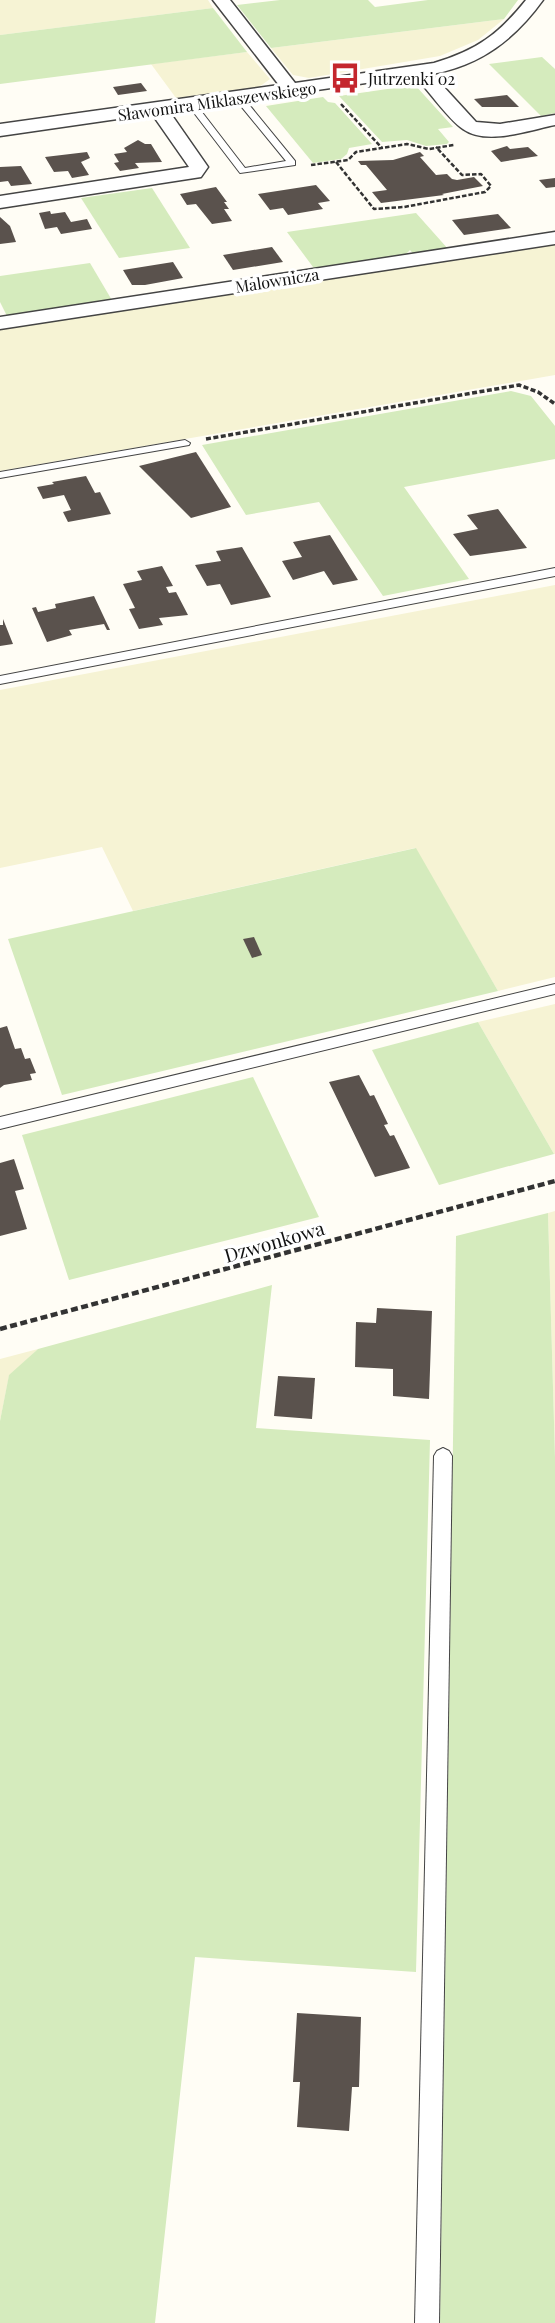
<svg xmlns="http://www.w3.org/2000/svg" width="555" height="2323" font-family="'Playfair Display',serif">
<rect width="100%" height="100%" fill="#fffdf5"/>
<!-- farmland -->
<g fill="#f6f3d4">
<path d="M 0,0 L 208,0 L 213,8 L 0,35 Z"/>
<path d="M 504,19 L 478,40 L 440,56 L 309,78 L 293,75 L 271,48 Z"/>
<path d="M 247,52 L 270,79 L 259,87 L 176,98 L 151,64 Z"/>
<path d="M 555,242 L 555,375 L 0,471 L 0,328 Z"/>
<path d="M 555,585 L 555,977 L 498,991 L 415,848 L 133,911 L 102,847 L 0,868 L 0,690 Z"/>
<path d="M 555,1004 L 555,1154 L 554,1154 L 478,1022 Z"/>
<path d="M 555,1211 L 555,1457 L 548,1213 Z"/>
<path d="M 38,1349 L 9,1376 L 0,1421 L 0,1359 Z"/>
</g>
<!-- green -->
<g fill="#d5ebbd">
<path d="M 280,0 L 368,0 L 375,7 L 428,0 L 518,0 L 504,19 L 271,48 L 237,5 Z"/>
<path d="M 213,8 L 247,52 L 0,84 L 0,35 Z"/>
<path d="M 542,57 L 555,69 L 555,113 L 541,116 L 489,64 Z"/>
<path d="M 415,85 L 453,127 L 438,129 L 449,142 L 447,144 L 426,146 L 407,140 L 382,142 L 339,96 Z"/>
<path d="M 323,97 L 328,102 L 335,103 L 372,144 L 349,148 L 347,154 L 341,159 L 313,163 L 266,106 Z"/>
<path d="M 152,188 L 190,248 L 119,258 L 81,198 Z"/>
<path d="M 416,213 L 449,250 L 415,256 L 410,250 L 402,258 L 316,271 L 287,232 Z"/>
<path d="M 90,263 L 113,302 L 8,318 L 0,302 L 0,276 Z"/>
<path d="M 511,391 L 531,396 L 555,426 L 555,459 L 404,487 L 469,579 L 383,596 L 319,502 L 246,515 L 202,445 Z"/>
<path d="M 416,848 L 498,991 L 62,1095 L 8,939 Z"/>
<path d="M 478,1022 L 554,1154 L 439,1185 L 372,1050 Z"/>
<path d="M 253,1077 L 319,1217 L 69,1280 L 22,1135 Z"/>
<path d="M 548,1213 L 555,1457 L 555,2323 L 440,2323 L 456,1236 Z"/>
<path d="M 272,1285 L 256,1428 L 430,1440 L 416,1972 L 195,1957 L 155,2323 L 0,2323 L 0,1421 L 9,1375 L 38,1349 Z"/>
</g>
<!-- building -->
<g fill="#5a524d">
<path d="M 141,83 L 147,91 L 118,95 L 113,87 Z"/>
<path d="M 507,95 L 519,107 L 482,107 L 474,99 Z"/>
<path d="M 138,140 L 145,144 L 151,144 L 162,162 L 135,163 L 139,168 L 120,171 L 114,163 L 119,162 L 114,154 L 127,152 L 124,148 Z"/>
<path d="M 507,146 L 510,149 L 528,147 L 538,156 L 501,162 L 491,151 Z"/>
<path d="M 87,152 L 90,158 L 81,162 L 89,175 L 72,178 L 68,171 L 54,172 L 45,157 Z"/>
<path d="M 420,152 L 424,156 L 420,157 L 436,175 L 447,174 L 452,179 L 457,180 L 474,177 L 483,186 L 442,194 L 444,195 L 381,203 L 372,192 L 387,190 L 366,165 L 361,165 L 358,161 L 393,160 Z"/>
<path d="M 21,166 L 32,184 L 11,186 L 8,181 L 0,182 L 0,167 Z"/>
<path d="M 555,178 L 555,187 L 546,188 L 539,180 Z"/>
<path d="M 316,185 L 330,201 L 318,203 L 323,209 L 288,215 L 283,208 L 270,210 L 258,194 Z"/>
<path d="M 216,187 L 227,202 L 224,202 L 229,209 L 224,209 L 232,221 L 212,224 L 196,204 L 187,205 L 180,194 Z"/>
<path d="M 50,211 L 51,214 L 65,212 L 71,222 L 87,219 L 92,229 L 61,234 L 57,227 L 45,229 L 39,213 Z"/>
<path d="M 498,214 L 511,228 L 464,235 L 452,220 Z"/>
<path d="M 0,217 L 10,226 L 16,242 L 0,244 Z"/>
<path d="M 272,247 L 283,262 L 233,270 L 223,255 Z"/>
<path d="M 173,262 L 183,278 L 145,285 L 132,285 L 123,270 Z"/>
<path d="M 196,452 L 231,507 L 191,518 L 139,466 Z"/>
<path d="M 86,476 L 95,493 L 100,492 L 111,514 L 68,522 L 63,512 L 71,510 L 64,495 L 43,499 L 37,487 L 54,484 L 52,482 Z"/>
<path d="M 498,509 L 527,548 L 470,556 L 453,534 L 478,529 L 467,515 Z"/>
<path d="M 330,535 L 358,580 L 333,585 L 324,571 L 293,580 L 282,561 L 302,557 L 293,542 Z"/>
<path d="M 242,547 L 271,597 L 231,605 L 220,584 L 207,586 L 195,565 L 221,561 L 216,551 Z"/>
<path d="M 162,566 L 173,586 L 166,587 L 169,593 L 176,592 L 188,615 L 159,618 L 163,625 L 139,629 L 129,609 L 135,608 L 123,584 L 142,580 L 137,571 Z"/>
<path d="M 94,596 L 110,630 L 107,630 L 104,624 L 69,630 L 72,635 L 47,642 L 32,608 L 36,607 L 38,612 L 56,608 L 55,604 Z"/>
<path d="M 3,619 L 13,644 L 0,646 L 0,625 L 3,625 Z"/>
<path d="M 254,937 L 262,955 L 252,958 L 243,939 Z"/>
<path d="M 7,1026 L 15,1049 L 21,1048 L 25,1059 L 30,1058 L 36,1073 L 30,1074 L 32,1080 L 4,1085 L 0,1088 L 0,1028 Z"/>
<path d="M 359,1075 L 370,1096 L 374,1095 L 388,1124 L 384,1125 L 390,1136 L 394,1135 L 410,1168 L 375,1177 L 329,1082 Z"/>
<path d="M 14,1159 L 24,1189 L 15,1191 L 27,1229 L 0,1236 L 0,1163 Z"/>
<path d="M 377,1308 L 432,1311 L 429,1399 L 393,1396 L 393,1369 L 355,1367 L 356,1322 L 376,1323 Z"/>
<path d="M 278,1376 L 315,1378 L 312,1419 L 274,1416 Z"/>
<path d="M 297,2013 L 361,2017 L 359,2087 L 352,2087 L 349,2131 L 297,2127 L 300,2082 L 293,2082 Z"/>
</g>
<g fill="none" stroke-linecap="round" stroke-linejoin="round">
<!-- lane casing -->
<g stroke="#444" stroke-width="2">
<g id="lane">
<path d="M 236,96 L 242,96 L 295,161 L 295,165 L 240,173 L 188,105 L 195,103 L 245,168 L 286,161 L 236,100 Z"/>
<path d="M 185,440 L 190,443 L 189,445 L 0,478 L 0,472 Z"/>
<path d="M 555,568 L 555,576 L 0,684 L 0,676 Z"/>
<path d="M 555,984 L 555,994 L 0,1129 L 0,1117 Z"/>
<path d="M 443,1448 L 449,1451 L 452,1456 L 439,2323 L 415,2323 L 434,1456 L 437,1451 Z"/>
</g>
</g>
<!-- street casing -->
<g stroke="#444" stroke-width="3">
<g id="street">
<path d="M 213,0 L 230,0 L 295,83 L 434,63 C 477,50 498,35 526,0 L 543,0 C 515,39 481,65 432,74 L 476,122 L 500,124 L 555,115 L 555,125 C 529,130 487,146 463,129 C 449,120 428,90 415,76 L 169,111 L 208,167 L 201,177 L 0,208 L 0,196 L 189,167 L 152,114 L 0,136 L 0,124 L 279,85 Z"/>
<path d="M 555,232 L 555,244 L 0,329 L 0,317 Z"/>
</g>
</g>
<!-- path-far2 -->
<g stroke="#333" stroke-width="2.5" stroke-dasharray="4.5 2" stroke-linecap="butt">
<path d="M 341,104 L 382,148"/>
<path d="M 336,162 L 374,209 L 404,207 L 485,192 L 491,186 L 481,174 L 462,175 L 436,147"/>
<path d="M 311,165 L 348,160 L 356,152 L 407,144 L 429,149 L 454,145"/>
</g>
<!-- path-far1 -->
<path stroke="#333" stroke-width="3.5" stroke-dasharray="5 2.5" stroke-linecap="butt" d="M 206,439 L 519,385 L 538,392 L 555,404"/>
<!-- path -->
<path stroke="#333" stroke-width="4.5" stroke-dasharray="7 3.5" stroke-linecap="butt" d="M 0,1329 L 555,1181"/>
<!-- lane -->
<use href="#lane" fill="#fff" fill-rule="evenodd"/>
<!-- street -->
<use href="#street" fill="#fff" fill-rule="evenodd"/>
</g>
<!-- icons -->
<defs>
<g id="bus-bare" transform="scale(2.415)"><path d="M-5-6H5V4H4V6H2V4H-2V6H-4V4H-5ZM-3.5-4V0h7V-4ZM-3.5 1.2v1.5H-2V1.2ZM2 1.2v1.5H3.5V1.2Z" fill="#c4262e" stroke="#fff" stroke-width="2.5" paint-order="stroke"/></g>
</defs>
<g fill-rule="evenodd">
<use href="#bus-bare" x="345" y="78"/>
</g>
<g text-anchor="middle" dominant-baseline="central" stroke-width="7" stroke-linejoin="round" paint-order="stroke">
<!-- far-poi labels -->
<g font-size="16" fill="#111" stroke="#fff" text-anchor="start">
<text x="368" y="78">Jutrzenki 02</text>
</g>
<!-- far-street labels -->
<g font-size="16" fill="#111" stroke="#fff">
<text transform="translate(217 101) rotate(-8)">Sławomira Miklaszewskiego</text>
<text transform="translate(277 280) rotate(-9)">Malownicza</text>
</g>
<!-- street labels -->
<g font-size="19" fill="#111" stroke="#fff">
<text transform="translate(274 1241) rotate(-16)">Dzwonkowa</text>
</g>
</g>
</svg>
